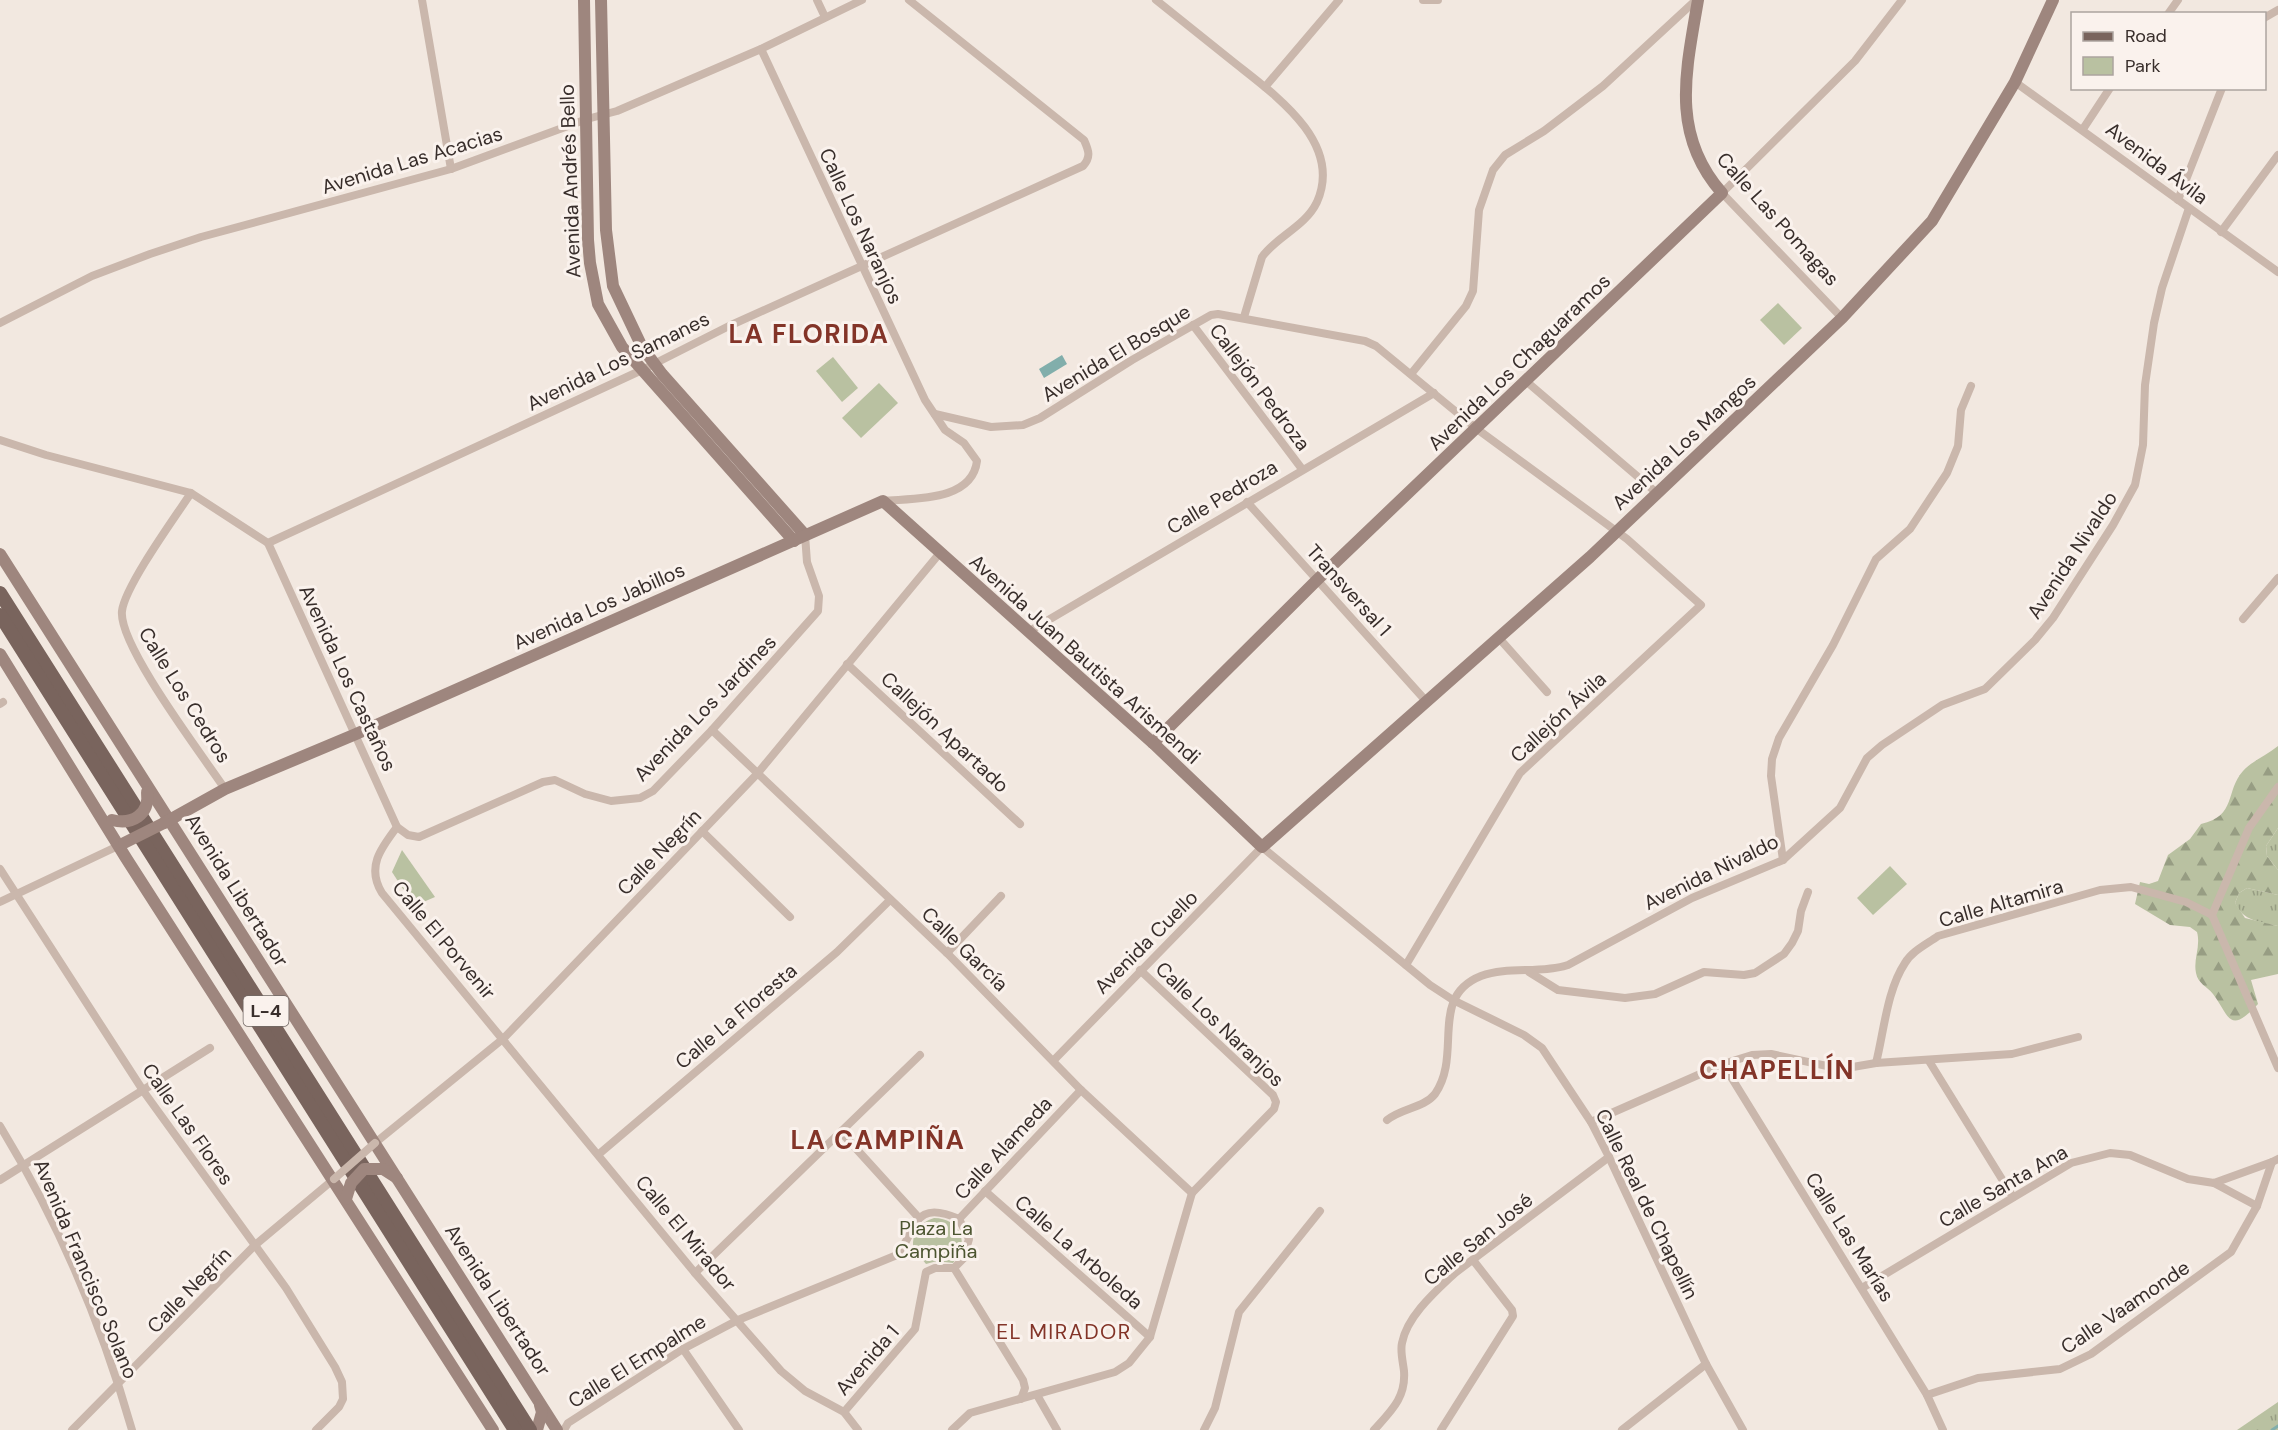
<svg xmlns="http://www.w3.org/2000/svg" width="2278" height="1430" font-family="'DM Sans',sans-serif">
<defs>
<pattern id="grass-tufts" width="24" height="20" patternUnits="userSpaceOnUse" patternTransform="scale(1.5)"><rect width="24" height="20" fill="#b9c1a1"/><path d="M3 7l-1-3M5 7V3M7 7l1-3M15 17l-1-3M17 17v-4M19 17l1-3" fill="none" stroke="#979d83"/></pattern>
<pattern id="forest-firs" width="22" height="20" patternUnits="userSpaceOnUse" patternTransform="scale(1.5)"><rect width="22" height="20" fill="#b9c1a1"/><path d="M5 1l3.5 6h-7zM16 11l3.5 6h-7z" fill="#979d83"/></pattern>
</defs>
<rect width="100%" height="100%" fill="#f2e8e0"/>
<!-- grass -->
<g fill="url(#grass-tufts)">
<path d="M 2278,828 L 2278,870 L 2267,856 L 2266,846 Z"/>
<path d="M 2247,888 L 2278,895 L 2278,926 C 2260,922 2243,921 2235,903 L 2239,893 Z"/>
<path d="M 2278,1402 L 2278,1430 L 2237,1430 Z"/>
</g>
<!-- forest -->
<path fill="url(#forest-firs)" d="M 2278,746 L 2278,828 L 2266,846 L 2267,856 L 2278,870 L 2278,895 L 2247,888 L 2239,893 L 2235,903 L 2245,918 L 2278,926 L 2278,974 L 2251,980 L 2258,1004 C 2229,1035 2230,1017 2213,994 C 2207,986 2198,984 2196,973 C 2193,959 2201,947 2197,932 L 2190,927 L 2170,925 L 2135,904 L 2140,882 L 2149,884 L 2158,881 L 2168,855 L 2190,839 L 2201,824 C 2237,816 2225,791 2243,771 C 2252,761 2267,755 2278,746 Z"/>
<!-- park -->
<g fill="#b9c1a1">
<path d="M 1778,303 L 1802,328 L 1784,345 L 1760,320 Z"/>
<path d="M 833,357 L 858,388 L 842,402 L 816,371 Z"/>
<path d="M 879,383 L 898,403 L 861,438 L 842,418 Z"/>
<path d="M 402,850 L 435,897 L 414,906 L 392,872 Z"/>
<path d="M 1890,866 L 1907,884 L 1873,915 L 1857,898 Z"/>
<path d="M 934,1218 C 960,1218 971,1244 953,1263 L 937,1261 L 926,1264 L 913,1248 C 912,1232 919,1223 934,1218 Z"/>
</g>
<!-- water -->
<path fill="#81aeab" d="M 1062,355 L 1067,364 L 1044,378 L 1039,369 Z"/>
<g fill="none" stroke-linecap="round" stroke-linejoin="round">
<!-- stream -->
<path stroke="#81aeab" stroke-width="3" d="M 2272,1430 L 2278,1426"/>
<!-- street -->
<g stroke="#cab7ac" stroke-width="8">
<path d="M 422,0 L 451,169"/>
<path d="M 817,0 L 825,17"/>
<path d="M 1156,0 C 1181,20 1206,40 1231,60 C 1272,93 1344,141 1317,202 C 1305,227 1277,236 1262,257 L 1244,317"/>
<path d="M 1423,0 L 1438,0"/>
<path d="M 2168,14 L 2178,0"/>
<path d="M 2264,18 L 2278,10"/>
<path d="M 761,49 L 925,400 L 945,430 L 964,443 L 977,461 C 972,502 913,498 883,501"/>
<path d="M 2015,82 L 2278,272"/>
<path d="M 1265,87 L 1339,0"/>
<path d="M 2083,129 L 2110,88"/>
<path d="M 2178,200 L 2222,88"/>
<path d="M 2221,232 L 2278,155"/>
<path d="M 1842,318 L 1722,193 L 1855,61 L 1902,0"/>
<path d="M 0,323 L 92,276 L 150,254 L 201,237 L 451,169 L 587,119 L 617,111 L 761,49 L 862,0"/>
<path d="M 1193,325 L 1302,469"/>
<path d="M 1411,374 L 1466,306 L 1473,291 L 1479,210 L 1493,170 L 1505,155 L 1544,131 L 1603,86 L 1696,0"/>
<path d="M 1527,382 L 1658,494"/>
<path d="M 935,414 L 991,427 L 1023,425 L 1040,418 L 1132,360 L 1211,315 L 1218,314 L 1365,341 L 1376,346 L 1477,429 L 1627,539 L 1701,605 L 1520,773 L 1406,965"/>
<path d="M 0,440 L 46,455 L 191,493 L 268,543 L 642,370 L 729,326 L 1083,166 C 1091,157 1089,151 1084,140 L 909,0"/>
<path d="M 191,493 C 175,517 125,586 122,611 C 118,645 203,756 225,789"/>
<path d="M 1247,502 L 1426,701"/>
<path d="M 268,543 L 397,827 L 408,835 L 419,837 L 543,782 L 555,780 L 585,794 L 611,801 L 640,798 L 653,791 L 712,730 L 818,611 L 819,596 L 807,562 L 805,535"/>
<path d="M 2243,619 L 2278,578"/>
<path d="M 1028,632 L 1434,393"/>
<path d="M 1498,637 L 1547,692"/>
<path d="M 847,664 L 1020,824"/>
<path d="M 0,704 L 3,702"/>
<path d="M 712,730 L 947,953 L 1081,1090 L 1192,1193"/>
<path d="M 397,827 C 381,848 366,867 382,893 L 695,1273 L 781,1371 L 805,1391 L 844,1412 L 858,1430"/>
<path d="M 702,831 L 790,917"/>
<path d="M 1783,860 L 1771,776 L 1772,759 L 1779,738 L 1833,645 L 1876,559 L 1910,529 L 1947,473 L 1958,446 L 1961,410 L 1971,386"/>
<path d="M 0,869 L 144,1092 L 286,1288 L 335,1367 L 342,1382 L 343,1399 L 339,1407 L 316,1430"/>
<path d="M 0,902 L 118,846"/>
<path d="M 2212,915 L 2249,828 L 2278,787"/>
<path d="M 947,953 L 1001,896"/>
<path d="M 1529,972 L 1558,990 L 1625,998 L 1655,994 L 1704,972 L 1744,975 L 1755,973 L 1784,954 L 1792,943 L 1798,931 L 1801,911 L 1808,892"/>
<path d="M 1054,1060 L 1262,847 L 1430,985 L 1453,1000 L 1524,1035 L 1542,1048 L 1591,1122 L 1609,1157 L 1706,1364 L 1743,1430"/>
<path d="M 1929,1061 L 2013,1197"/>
<path d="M 1876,1063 C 1884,1031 1887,990 1905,963 C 1912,951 1927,944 1938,936 L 2100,890 L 2131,887 L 2186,902 L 2212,915 L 2278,1068"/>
<path d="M 1723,1064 L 1927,1395 L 1943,1430"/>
<path d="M 1387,1120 C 1401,1108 1424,1108 1435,1094 C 1463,1054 1428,997 1481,976 C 1508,966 1540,974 1568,965 L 1692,898 L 1783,860 L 1840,808 L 1867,758 L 1882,745 L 1942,705 L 1985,689 L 2035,640 L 2053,618 L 2113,525 L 2135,485 L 2143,445 L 2145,385 L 2154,323 L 2162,288 L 2189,208"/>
<path d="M 1591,1122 L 1723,1064 L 1752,1055 L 1771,1054 L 1841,1069 L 1876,1063 L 2012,1054 L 2078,1037"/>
<path d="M 0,1126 C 57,1219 102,1325 132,1430"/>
<path d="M 841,1132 L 919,1218"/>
<path d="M 375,1143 L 504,1038 L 757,774 L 939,554"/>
<path d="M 599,1154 L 837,952 L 890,900"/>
<path d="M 0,1180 L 210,1048"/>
<path d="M 2214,1183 L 2257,1206"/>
<path d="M 985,1191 L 1150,1337"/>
<path d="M 954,1268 L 1023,1380 L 1025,1388 L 1021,1399"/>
<path d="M 695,1273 L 920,1055"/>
<path d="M 1862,1288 L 2071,1163 L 2110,1153 L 2130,1155 L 2188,1179 L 2214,1183 L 2272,1162"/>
<path d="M 683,1349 L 739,1430"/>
<path d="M 1037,1395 L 1057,1430"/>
<path d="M 1927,1395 L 1978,1378 L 2060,1369 L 2091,1354 L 2231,1252 L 2257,1206 L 2272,1162 L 2278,1159"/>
<path d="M 844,1412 L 915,1329 L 926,1272 L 935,1268 L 954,1268 L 963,1259 L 969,1239 L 959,1219"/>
<path d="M 72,1430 L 254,1246 L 334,1179"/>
<path d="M 564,1430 L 568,1423 L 683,1349 L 738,1320 L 897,1255 C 917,1231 912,1198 959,1219 L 1081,1090"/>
<path d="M 952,1430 L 970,1413 L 1115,1372 L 1129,1363 L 1150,1337 L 1192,1193 L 1274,1109 L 1276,1102 L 1273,1095 L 1140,970"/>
<path d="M 1204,1430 L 1215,1408 L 1239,1312 L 1320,1211"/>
<path d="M 1374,1430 C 1391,1411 1406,1398 1404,1371 C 1403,1362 1400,1351 1402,1343 C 1407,1316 1436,1291 1455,1273 L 1609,1157"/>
<path d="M 1441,1430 L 1513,1316 L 1512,1310 L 1473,1260"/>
<path d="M 1622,1430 L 1706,1364"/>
</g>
<!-- secondary -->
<g stroke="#9e867e" stroke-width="12">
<path d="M 584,0 L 588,240 L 590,263 L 598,304 L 622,347 L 794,541"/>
<path d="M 601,0 L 606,230 L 613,286 L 642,347 L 662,374 L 805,535"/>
<path d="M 0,554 L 557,1430"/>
<path d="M 0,654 L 126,858 L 493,1430"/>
<path d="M 1153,743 L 1317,580 L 1722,193 C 1670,134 1686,71 1698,0"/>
<path d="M 164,823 L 225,789 L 356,734 L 883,501 L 1153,743 L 1262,847 L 1590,557 L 1842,318 L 1932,221 L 2015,82 L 2053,0"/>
<path d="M 537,1430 L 542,1412 L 540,1405"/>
</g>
<!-- primary -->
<g stroke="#79645d" stroke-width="14">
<path d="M 0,593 L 530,1430"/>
<path d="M 0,615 L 515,1430"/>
</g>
<!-- street-bridge -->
<path stroke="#cab7ac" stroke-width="8" d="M 334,1179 L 375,1143"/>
<!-- secondary-bridge -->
<g stroke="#9e867e" stroke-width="12">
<path d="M 112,820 C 132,825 150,815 147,792"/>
<path d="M 124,843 L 164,823"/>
<path d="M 346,1199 L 351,1183 L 364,1169 L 383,1169 L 397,1178"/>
</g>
</g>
<g text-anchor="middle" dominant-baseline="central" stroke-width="6" stroke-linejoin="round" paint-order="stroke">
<!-- shield labels -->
<rect fill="#faf2ed" stroke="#726965" stroke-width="1.5" x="243.5" y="996" width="45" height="30" rx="4.5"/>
<g font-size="18" font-weight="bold" fill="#382e2b">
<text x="266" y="1011">L-4</text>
</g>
<!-- street labels -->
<g font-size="20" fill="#382e2b" stroke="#faf2ed">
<text transform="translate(412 160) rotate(-17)">Avenida Las Acacias</text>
<text transform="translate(2157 163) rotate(37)">Avenida Ávila</text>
<text transform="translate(570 181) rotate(-92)">Avenida Andrés Bello</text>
<text transform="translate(1778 219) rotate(48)">Calle Las Pomagas</text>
<text transform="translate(861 226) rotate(65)">Calle Los Naranjos</text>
<text transform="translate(1116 353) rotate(-31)">Avenida El Bosque</text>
<text transform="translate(618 361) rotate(-26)">Avenida Los Samanes</text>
<text transform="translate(1519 362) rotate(-44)">Avenida Los Chaguaramos</text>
<text transform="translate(1260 387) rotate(53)">Callejón Pedroza</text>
<text transform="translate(1684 442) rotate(-43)">Avenida Los Mangos</text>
<text transform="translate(1222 497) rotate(-31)">Calle Pedroza</text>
<text transform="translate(2072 555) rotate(-57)">Avenida Nivaldo</text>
<text transform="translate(1349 590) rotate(48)">Transversal 1</text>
<text transform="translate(599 606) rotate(-24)">Avenida Los Jabillos</text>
<text transform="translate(1085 659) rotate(42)">Avenida Juan Bautista Arismendi</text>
<text transform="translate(348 678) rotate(65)">Avenida Los Castaños</text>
<text transform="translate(185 695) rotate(58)">Calle Los Cedros</text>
<text transform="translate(705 708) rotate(-46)">Avenida Los Jardines</text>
<text transform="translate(1558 717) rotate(-43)">Callejón Ávila</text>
<text transform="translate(945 732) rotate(43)">Callejón Apartado</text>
<text transform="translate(659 852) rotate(-46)">Calle Negrín</text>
<text transform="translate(1711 872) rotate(-26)">Avenida Nivaldo</text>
<text transform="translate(237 890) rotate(58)">Avenida Libertador</text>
<text transform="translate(2001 903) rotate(-16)">Calle Altamira</text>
<text transform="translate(444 940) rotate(50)">Calle El Porvenir</text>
<text transform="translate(1146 942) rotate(-45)">Avenida Cuello</text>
<text transform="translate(965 949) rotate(44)">Calle García</text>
<text transform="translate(736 1016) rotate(-40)">Calle La Floresta</text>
<text transform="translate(1220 1024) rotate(44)">Calle Los Naranjos</text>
<text transform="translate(188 1124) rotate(55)">Calle Las Flores</text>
<text transform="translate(1003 1148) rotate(-47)">Calle Alameda</text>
<text transform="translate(2003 1186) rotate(-30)">Calle Santa Ana</text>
<text transform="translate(1647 1204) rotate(64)">Calle Real de Chapellín</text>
<text transform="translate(686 1233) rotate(50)">Calle El Mirador</text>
<text transform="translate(1850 1237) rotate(58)">Calle Las Marías</text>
<text transform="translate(1478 1239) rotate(-39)">Calle San José</text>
<text transform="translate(1079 1252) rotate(41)">Calle La Arboleda</text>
<text transform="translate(86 1269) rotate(67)">Avenida Francisco Solano</text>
<text transform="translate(189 1290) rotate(-46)">Calle Negrín</text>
<text transform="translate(498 1300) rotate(57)">Avenida Libertador</text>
<text transform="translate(2125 1307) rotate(-34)">Calle Vaamonde</text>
<text transform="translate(867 1360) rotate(-49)">Avenida 1</text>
<text transform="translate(637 1361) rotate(-32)">Calle El Empalme</text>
</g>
<!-- park labels -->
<g font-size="20" fill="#4c5530" stroke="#faf2ed">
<text x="936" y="1228">Plaza La<tspan x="936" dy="23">Campiña</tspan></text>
</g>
<!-- neighbourhood labels -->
<g font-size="21" letter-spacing="1.5" fill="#833428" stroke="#faf2ed">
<text x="1064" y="1332">EL MIRADOR</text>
</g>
<!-- district labels -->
<g font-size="26" font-weight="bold" letter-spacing="1.5" fill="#833428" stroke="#faf2ed">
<text x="809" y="334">LA FLORIDA</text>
<text x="1777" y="1070">CHAPELLÍN</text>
<text x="878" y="1140">LA CAMPIÑA</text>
</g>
</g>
<!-- legend -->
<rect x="2071" y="12" width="195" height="78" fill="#faf2ed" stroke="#aca49f" stroke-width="1.5"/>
<rect x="2083" y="32" width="30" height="9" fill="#79645d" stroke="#aca49f" stroke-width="1.5"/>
<text x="2125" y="42" font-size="18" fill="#382e2b">Road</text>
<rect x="2083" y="57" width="30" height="18" fill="#b9c1a1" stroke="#aca49f" stroke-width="1.5"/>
<text x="2125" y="72" font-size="18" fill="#382e2b">Park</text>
</svg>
